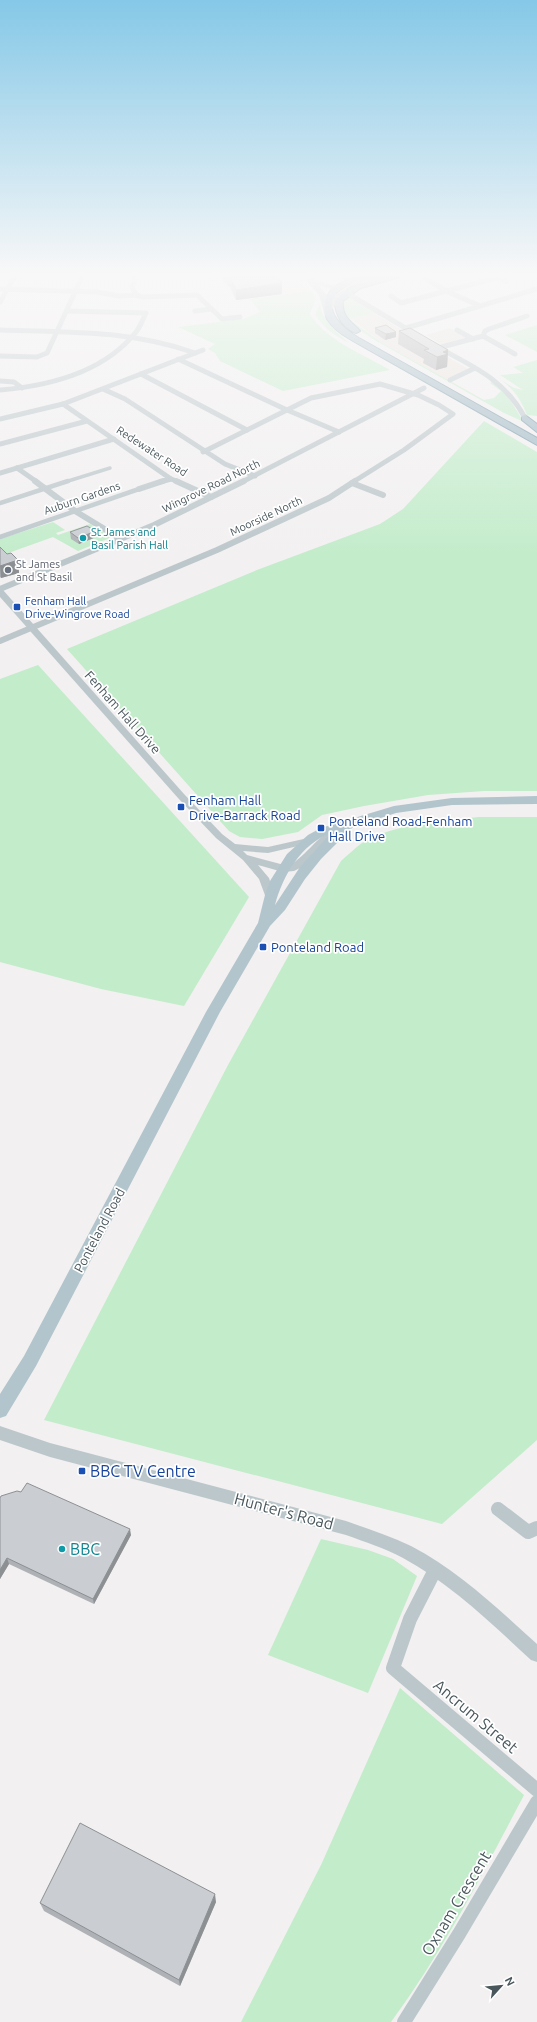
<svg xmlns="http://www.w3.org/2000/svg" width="537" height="2022" font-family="Ubuntu,sans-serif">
<rect width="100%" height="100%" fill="#f2f0f0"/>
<!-- commercial -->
<g fill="#e9e3dd">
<path d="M 168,277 L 293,277 L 310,291 L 236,300 L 226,286 L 219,281 Z"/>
<path d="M 374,313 L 412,336 L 468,369 L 446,379 L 384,344 L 351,319 Z"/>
<path d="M 450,328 L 468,338 L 443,345 L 426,335 Z"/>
</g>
<!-- green -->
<g fill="#c2ecca">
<path d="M 310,291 L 313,293 C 317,302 313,306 310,314 C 324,339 366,356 390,370 L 283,391 L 220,361 L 215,353 L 208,349 L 215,344 L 178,327 L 243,319 L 260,312 L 250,299 Z"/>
<path d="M 349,297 L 374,313 L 351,319 C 343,313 340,307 345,298 Z"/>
<path d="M 320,304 C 322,321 337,332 349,343 C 334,335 324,329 315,314 Z"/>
<path d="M 350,320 L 384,344 L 484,400 L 494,398 L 501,391 L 490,383 L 492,382 C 508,393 514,407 524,422 L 504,413 L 371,338 L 354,326 Z"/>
<path d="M 537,325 L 537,352 L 505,335 Z"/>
<path d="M 537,360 L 537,416 L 527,415 C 520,398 512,386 496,377 L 514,388 L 523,390 L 500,375 L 523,373 L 513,367 Z"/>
<path d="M 484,421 L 537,452 L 537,791 L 484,791 L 428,795 L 364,806 L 322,815 L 298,832 L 262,839 L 240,837 L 229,831 L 67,649 L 257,570 L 380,524 L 403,509 Z"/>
<path d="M 53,522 L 65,530 L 56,533 L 58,535 L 90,524 L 112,537 L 78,551 L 53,537 L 0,556 L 0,539 Z"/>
<path d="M 38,665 L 249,897 L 184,1006 L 101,989 L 0,962 L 0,679 Z"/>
<path d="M 479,817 L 537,817 L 537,1440 L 442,1524 L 44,1420 L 228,1065 L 341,861 C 348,855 355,848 362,843 C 397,823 440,821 479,817 Z"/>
<path d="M 321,1539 L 368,1550 L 393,1559 L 417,1576 L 368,1693 L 268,1655 Z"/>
<path d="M 400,1688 L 524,1795 C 483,1873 443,1951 391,2022 L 241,2022 L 321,1865 Z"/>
</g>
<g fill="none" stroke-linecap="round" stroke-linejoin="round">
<!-- trunk casing -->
<g stroke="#7797a6" stroke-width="2">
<g id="trunk">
<path d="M 360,277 L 400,277 L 361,288 L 343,301 C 341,316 351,321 360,331 L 356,333 C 343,329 334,313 335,300 L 349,288 L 372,280 C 325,284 317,313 359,338 L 537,438 L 537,445 L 353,341 C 344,336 333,329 327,319 C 325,315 325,311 325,306 C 326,287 343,280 360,277 Z"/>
<path d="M 525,415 L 537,424 L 537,432 L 522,420 L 522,416 Z"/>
</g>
</g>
<!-- pedestrian-far1 -->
<path stroke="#bcc7cb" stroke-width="3.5" d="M 65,482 L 110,468"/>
<!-- pedestrian -->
<g stroke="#bcc7cb" stroke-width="4.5">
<path d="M 0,503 L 68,481"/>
<path d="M 0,537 L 139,489"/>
</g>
<!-- minor-far2 -->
<g stroke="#bcc7cb" stroke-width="5">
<path d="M 136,277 L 132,287 L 136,295"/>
<path d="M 493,277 L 506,282"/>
<path d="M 425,278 L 448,292 L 478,305"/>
<path d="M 0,289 L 97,292 L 119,296 L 136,295 L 143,297 L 197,295 L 222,319 L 240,317"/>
<path d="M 391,296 L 401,303 L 496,278"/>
<path d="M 0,302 L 14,277"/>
<path d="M 329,310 L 336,297 L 345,292 L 417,335"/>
<path d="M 195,311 L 211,309"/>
<path d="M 406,328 L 537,289"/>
<path d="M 0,330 C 68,332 130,330 195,353"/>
<path d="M 457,330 L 473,339"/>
<path d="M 483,336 L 515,354"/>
<path d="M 437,347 C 474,367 504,379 525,418"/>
<path d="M 438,348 L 483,336 L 485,331 L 489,329 L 527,316"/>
<path d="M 0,356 L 37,357 L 47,353 L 82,277"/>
<path d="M 178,359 L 287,410 L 339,432"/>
<path d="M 141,374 L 247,430"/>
<path d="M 450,380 L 475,368"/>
<path d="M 0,381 L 14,382 L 22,388"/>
<path d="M 103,389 L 125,399 L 225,464 L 255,476"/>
<path d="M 0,390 C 49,386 104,372 136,332 C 140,327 143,319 146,313 L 67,311"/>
<path d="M 63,404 L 171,479 L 179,482"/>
<path d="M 0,419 L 63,404 L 203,350"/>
<path d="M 0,444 L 87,421"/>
<path d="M 203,452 L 311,398 L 380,384 L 418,395 L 439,405 L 453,414 L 404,450 L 353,482"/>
<path d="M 17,468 L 37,482"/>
<path d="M 0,473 L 114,439"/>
<path d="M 160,482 L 171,479"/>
<path d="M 242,482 L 424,388"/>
</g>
<!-- minor-far1 -->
<g stroke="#bcc7cb" stroke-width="6">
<path d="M 35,481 L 75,511 L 121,539"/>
<path d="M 176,481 L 211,497"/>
<path d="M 352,483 L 383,495"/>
<path d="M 139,489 L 163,481"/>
<path d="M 0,589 L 154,525 L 244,481"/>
<path d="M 0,641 L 217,550 L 329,498 L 355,481"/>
</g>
<!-- minor -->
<g stroke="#bcc7cb" stroke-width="14">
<path d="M 498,1509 L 528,1532 L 537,1528"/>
<path d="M 435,1570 L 410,1619 L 393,1668 L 537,1790"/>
<path d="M 404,2022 L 459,1934 L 537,1802"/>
</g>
<!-- tertiary -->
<g fill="#bcc7cb" fill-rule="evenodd">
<path d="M 0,590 L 3,590 L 184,794 L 222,834 L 235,844 L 268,847 L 308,838 L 313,841 L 311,843 L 268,853 L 243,851 L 247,855 L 288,866 C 309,855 317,833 342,826 L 347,829 L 345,831 L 326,841 L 302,867 L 294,871 L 283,872 L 258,865 L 269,878 L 275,896 L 274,898 L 266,898 L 259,879 L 243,860 L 216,838 L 178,798 L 0,597 Z"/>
<path d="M 0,1426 L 50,1443 L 346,1521 C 368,1529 390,1536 411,1546 C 459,1571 498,1609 537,1644 L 537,1662 L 531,1660 C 491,1623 451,1584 403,1558 C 385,1548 365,1542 346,1535 L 50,1457 L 0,1440 Z"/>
</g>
<!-- primary -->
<g fill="#b2c5cc" fill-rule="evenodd">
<path d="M 335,277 L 365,277 L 365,279 L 376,277 L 379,279 L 334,290 L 318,285 L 326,294 L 333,315 L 329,317 L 325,315 L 319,295 L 306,280 L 310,278 L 334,286 L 360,280 L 339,279 Z"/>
<path d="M 537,796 L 537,804 L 452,805 L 396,813 L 353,827 L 321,859 L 305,879 L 285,910 L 270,926 L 220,1012 L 36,1366 L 6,1416 L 0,1418 L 0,1394 L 24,1356 L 206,1012 L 258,923 L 265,895 L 270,881 L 287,854 L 308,835 L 321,828 L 394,806 L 452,798 ZM 331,833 L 300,867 L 275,905 C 283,875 301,844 331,833 Z"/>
</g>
<!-- trunk -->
<use href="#trunk" fill="#9eb8c4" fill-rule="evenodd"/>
</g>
<!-- wall -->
<g fill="#aeb1b5">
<path d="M 223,277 L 276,277 L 282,294 L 236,300 L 230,287 L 223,280 Z"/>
<path d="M 375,328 L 396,337 L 385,340 L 375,333 Z"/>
<path d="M 399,331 L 448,350 L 447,367 L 436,370 L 423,363 L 424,359 L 398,344 Z"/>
<path d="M 96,531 L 96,537 L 79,544 L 71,539 L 70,532 Z"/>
<path d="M 0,547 L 7,554 L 18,560 L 19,573 L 1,578 L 0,577 Z"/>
<path d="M 0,1498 L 131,1535 L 94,1604 L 9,1564 L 0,1579 Z"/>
<path d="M 216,1902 L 180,1986 L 44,1911 L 40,1903 Z"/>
</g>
<!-- shaded-wall -->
<g fill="#8d9093">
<path d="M 282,283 L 282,294 L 236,300 L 236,290 Z"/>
<path d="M 396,332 L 396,337 L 385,340 L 386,334 Z"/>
<path d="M 448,350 L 447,367 L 436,370 L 437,357 L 443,352 Z"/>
<path d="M 96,531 L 96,537 L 79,544 L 78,538 Z"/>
<path d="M 18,560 L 19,573 L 1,578 L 0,566 Z"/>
<path d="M 130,1529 L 131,1535 L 94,1604 L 93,1599 Z"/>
<path d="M 7,1558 L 9,1564 L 0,1579 L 0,1570 Z"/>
<path d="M 215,1894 L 216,1902 L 180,1986 L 179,1980 Z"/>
</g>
<!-- building -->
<g fill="#caced2" stroke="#8d9093">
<path d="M 230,277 L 276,277 L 282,283 L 236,290 Z"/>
<path d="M 386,325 L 396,332 L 386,334 L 375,328 Z"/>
<path d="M 410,328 L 448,350 L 443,352 L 448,354 L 437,357 L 424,350 L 429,349 L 399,331 Z"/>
<path d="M 87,526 L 96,531 L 78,538 L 70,532 Z"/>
<path d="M 0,547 L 7,554 L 11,553 L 18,560 L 0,566 Z"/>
<path d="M 27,1483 L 130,1529 L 93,1599 L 7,1558 L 0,1570 L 0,1498 L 1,1496 L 17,1491 L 21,1492 Z"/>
<path d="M 80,1823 L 215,1894 L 179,1980 L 40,1903 Z"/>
</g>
<!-- sky -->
<linearGradient id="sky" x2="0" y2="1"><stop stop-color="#85c8e7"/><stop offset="0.49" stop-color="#f9f8f8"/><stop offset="1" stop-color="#f9f8f8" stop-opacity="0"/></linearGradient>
<rect width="537" height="560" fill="url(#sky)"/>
<!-- markers -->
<g fill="#0f9aa8" stroke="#fff" stroke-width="1.5">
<circle cx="83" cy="538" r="4"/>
<circle cx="62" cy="1549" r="4"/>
</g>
<circle fill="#6b7280" stroke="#fff" stroke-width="1.5" cx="8" cy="570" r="4"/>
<g fill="#1a4fb4" stroke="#fff" stroke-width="1.5">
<rect x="13" y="603" width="8" height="8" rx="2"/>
<rect x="177" y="803" width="8" height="8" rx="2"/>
<rect x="317" y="824" width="8" height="8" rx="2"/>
<rect x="259" y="943" width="8" height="8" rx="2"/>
<rect x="78" y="1467" width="8" height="8" rx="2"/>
</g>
<g text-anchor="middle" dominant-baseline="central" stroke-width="3.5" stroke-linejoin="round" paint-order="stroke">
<!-- far-street labels -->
<g font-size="11" fill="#49575c" stroke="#fff">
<text transform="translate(152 451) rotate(33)">Redewater Road</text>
<text transform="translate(211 486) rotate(-26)">Wingrove Road North</text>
<text transform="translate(82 498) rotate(-19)">Auburn Gardens</text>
<text transform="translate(266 516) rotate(-25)">Moorside North</text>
</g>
<!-- far-culture labels -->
<g font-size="11" fill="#0d838f" stroke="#fff" text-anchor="start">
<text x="91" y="532">St James and<tspan x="91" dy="13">Basil Parish Hall</tspan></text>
</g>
<!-- far-worship labels -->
<g font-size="11" fill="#5b616d" stroke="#fff" text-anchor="start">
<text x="16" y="564">St James<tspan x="16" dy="13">and St Basil</tspan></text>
</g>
<!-- far-transit labels -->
<g font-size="11" fill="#164399" stroke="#fff" text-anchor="start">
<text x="25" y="601">Fenham Hall<tspan x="25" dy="13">Drive-Wingrove Road</tspan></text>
</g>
<!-- street labels -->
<g font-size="13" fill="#49575c" stroke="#fff">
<text transform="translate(123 712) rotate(48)">Fenham Hall Drive</text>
<text transform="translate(99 1230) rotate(-62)">Ponteland Road</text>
</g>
<!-- transit labels -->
<g font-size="13" fill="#164399" stroke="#fff" text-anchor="start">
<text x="189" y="800">Fenham Hall<tspan x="189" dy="15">Drive-Barrack Road</tspan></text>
<text x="329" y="821">Ponteland Road-Fenham<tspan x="329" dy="15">Hall Drive</tspan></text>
<text x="271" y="947">Ponteland Road</text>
</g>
<!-- near-transit labels -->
<g font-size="16" fill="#164399" stroke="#fff" text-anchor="start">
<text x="90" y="1471">BBC TV Centre</text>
</g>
<!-- near-street labels -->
<g font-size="16" fill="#49575c" stroke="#fff">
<text transform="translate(284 1511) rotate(15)">Hunter's Road</text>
<text transform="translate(476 1716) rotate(40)">Ancrum Street</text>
<text transform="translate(456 1903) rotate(-59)">Oxnam Crescent</text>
</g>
<!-- near-culture labels -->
<g font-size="16" fill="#0d838f" stroke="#fff" text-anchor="start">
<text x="70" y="1549">BBC</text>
</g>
</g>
<!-- north arrow -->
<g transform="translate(501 1986) rotate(63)" stroke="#ffffff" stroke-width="3" paint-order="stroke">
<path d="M0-3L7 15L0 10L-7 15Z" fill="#49575c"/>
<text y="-6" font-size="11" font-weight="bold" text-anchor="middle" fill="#49575c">N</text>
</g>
</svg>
